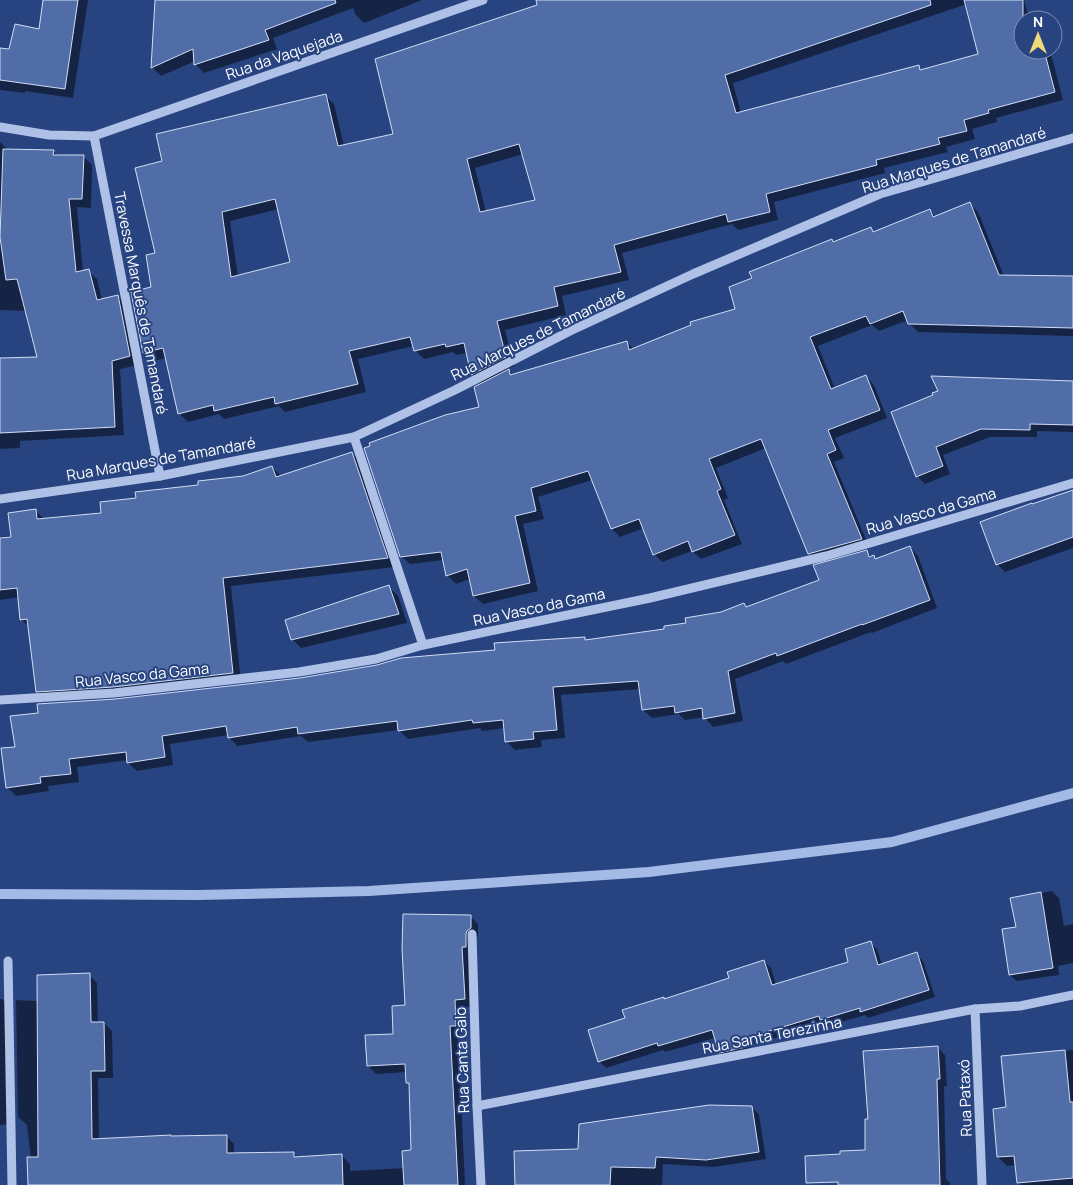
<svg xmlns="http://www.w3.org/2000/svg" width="1073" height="1185" font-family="Manrope,sans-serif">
<rect width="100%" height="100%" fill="#284480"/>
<!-- shadow -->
<g fill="#0007" fill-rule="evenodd">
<path d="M 45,0 L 88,0 L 73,98 L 25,91 L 25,93 L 0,90 L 0,49 L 9,51 L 40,31 Z"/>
<path d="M 156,0 L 422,0 L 364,23 L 355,14 L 353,8 L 273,38 L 277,49 L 204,73 L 195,64 L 195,61 L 161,76 L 153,68 Z"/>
<path d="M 540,0 L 1024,0 L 1030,20 L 1023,20 L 1023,50 L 1050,50 L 1063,100 L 996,118 L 997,122 L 972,129 L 975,139 L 946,147 L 948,152 L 884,168 L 885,173 L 774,202 L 778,220 L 738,230 L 732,224 L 622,253 L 629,280 L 562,296 L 566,315 L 505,330 L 514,366 L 507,369 L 513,375 L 626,342 L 634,349 L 736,309 L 833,243 L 870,228 L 874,232 L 929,210 L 936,217 L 970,204 L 978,212 L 1004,276 L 1073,277 L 1073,336 L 918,332 L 910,324 L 908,320 L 879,331 L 872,325 L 818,346 L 835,389 L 866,376 L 874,385 L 887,418 L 835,438 L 844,458 L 834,462 L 869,547 L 818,561 L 810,553 L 766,448 L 716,468 L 728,498 L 724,500 L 742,544 L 701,559 L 692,551 L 662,562 L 654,554 L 644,528 L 620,537 L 612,529 L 592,480 L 538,497 L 544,519 L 523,524 L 538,591 L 483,604 L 474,596 L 470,579 L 456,584 L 448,576 L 444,560 L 410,564 L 401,556 L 480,408 L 483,384 L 472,374 L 467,353 L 456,355 L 453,352 L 424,359 L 415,350 L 414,346 L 358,359 L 366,392 L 285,412 L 279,406 L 224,419 L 219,414 L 188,422 L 179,413 L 167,358 L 152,361 L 144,353 L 157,254 L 164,162 L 325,95 L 334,104 L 344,146 L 394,135 L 539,6 ZM 967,4 L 980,54 L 922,71 L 919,67 L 741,113 L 733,83 ZM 523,154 L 537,200 L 486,212 L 475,168 ZM 279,209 L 291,263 L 238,277 L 230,221 Z"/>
<path d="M 0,142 L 7,149 L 7,150 L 53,151 L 58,156 L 83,156 L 92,165 L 91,208 L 77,207 L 83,272 L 88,271 L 97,279 L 102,300 L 118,296 L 127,305 L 138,365 L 120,369 L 124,435 L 20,441 L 20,448 L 0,449 L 0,359 L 38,358 L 26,311 L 0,310 Z"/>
<path d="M 1073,382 L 1073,432 L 1037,431 L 1037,437 L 990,437 L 943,455 L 950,474 L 925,484 L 917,476 L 934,395 L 939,392 Z"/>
<path d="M 352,453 L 361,462 L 395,567 L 231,586 L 241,682 L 46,700 L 37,691 L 30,628 L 21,619 L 19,597 L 0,600 L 0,537 L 12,536 L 36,511 L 45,520 L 103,514 L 137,499 L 244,477 L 272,467 L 282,477 Z"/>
<path d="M 1073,491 L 1073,548 L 1005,572 L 997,564 Z"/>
<path d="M 910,547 L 918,556 L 937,608 L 872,633 L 871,632 L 786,664 L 783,661 L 735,679 L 743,721 L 713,727 L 704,717 L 685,720 L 679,714 L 652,718 L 643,710 L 641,689 L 561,695 L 565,738 L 541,740 L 542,747 L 515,750 L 506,741 L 505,728 L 482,731 L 480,728 L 408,739 L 399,730 L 308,742 L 301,736 L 237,746 L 229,737 L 229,735 L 170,744 L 173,765 L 137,771 L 128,763 L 128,760 L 77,767 L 79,782 L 48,786 L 49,791 L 16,796 L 7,787 L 16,748 L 39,714 L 115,700 L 300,679 L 584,638 L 587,641 L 666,630 L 721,613 L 744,605 L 747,608 L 821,581 L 866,552 L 876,560 Z"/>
<path d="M 389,587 L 398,596 L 407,623 L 301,648 L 292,639 Z"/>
<path d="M 1052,891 L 1059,898 L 1064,926 L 1073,924 L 1073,963 L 1058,966 L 1059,975 L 1017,981 L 1010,975 L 1017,928 L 1012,899 Z"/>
<path d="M 470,916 L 478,924 L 478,936 L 474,939 L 473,1007 L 462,1007 L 464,1033 L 458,1034 L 465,1185 L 34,1185 L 27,1125 L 18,1117 L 16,1000 L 37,1001 L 89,975 L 97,983 L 98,1024 L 104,1023 L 112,1031 L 113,1078 L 98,1078 L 99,1140 L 226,1136 L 234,1144 L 234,1154 L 294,1153 L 298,1158 L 342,1156 L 350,1164 L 350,1171 L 405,1168 L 412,1152 L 410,1085 L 407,1082 L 407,1072 L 376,1074 L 368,1066 L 394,1035 L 407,1006 Z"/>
<path d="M 870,943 L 877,949 L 882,965 L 916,954 L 923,961 L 935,997 L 868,1018 L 865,1015 L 828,1026 L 825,1023 L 749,1046 L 751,1054 L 726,1059 L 720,1052 L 715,1038 L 665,1052 L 663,1050 L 606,1068 L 599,1061 L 626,1019 L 663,998 L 665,1000 L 731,979 L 764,961 L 771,968 L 776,985 L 850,963 Z"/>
<path d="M 0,999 L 2,999 L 8,1006 L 10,1124 L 0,1125 Z"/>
<path d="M 938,1048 L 945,1055 L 947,1086 L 944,1086 L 946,1179 L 950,1183 L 950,1185 L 854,1185 L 872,1182 L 869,1120 Z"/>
<path d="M 1073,1050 L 1073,1185 L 1021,1185 L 1018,1182 L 1017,1165 L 1007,1166 L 998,1157 L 1007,1109 L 1003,1057 Z"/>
<path d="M 752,1107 L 759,1115 L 766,1159 L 714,1167 L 663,1164 L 662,1185 L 517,1185 L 580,1150 Z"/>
</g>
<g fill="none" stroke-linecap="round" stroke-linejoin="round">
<!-- stream -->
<path stroke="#a4bae6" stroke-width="10" d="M 0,894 L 198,895 L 369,891 L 649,872 L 892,842 L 1073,793"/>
</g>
<!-- building -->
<g fill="#506da8" stroke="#d2ddf5" fill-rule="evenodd">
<path d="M 43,0 L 78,0 L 65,89 L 0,80 L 0,48 L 9,49 L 15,24 L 39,29 Z"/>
<path d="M 155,0 L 335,0 L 336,3 L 265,30 L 269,40 L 194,65 L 193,49 L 151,68 Z"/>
<path d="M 536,0 L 930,0 L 931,5 L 725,75 L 736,113 L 919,65 L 920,70 L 978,54 L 964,0 L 1023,0 L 1023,16 L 1024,20 L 1023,20 L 1023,50 L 1044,50 L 1055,92 L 988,110 L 989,113 L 964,120 L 967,131 L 938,138 L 940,144 L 876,160 L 877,165 L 766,194 L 770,212 L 728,222 L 726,214 L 614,245 L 621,272 L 554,287 L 558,306 L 497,321 L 506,357 L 471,375 L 464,343 L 446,347 L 445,344 L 414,351 L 410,337 L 349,351 L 358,384 L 275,404 L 274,397 L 214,411 L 213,405 L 178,414 L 163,348 L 143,353 L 131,292 L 151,287 L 146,255 L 155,253 L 135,168 L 162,161 L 156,134 L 326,94 L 338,146 L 393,134 L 375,59 L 537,5 ZM 519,144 L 535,200 L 480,212 L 467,159 ZM 275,199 L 290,262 L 231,277 L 222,212 Z"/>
<path d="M 3,149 L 54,150 L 53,155 L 84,155 L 82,199 L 69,199 L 76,272 L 89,269 L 97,300 L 118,295 L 130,356 L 112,361 L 115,427 L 0,433 L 0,358 L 37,357 L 17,279 L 6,280 L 0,237 Z"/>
<path d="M 970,202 L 999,275 L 1073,276 L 1073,328 L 908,324 L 903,311 L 870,324 L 866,316 L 810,337 L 831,389 L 866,375 L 880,410 L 828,430 L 836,450 L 827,454 L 862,539 L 808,554 L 761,439 L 709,459 L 721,489 L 717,491 L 735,535 L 692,552 L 688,541 L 653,555 L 639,519 L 611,529 L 588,471 L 531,488 L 536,511 L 515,516 L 530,583 L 473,596 L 467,569 L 446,576 L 441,552 L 400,557 L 364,448 L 370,446 L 369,443 L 445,415 L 479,407 L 474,387 L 509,369 L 510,375 L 627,341 L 629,350 L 691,325 L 690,322 L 735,309 L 729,287 L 752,278 L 749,272 L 832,239 L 833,242 L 871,227 L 873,232 L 930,209 L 933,217 Z"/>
<path d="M 931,376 L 1073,381 L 1073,425 L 1030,424 L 1030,430 L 981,429 L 936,447 L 943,466 L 916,477 L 891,412 L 933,395 L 932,393 L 938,391 Z"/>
<path d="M 352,452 L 388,558 L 223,578 L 233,673 L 113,687 L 36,692 L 27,619 L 20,620 L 17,588 L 0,590 L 0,538 L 11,537 L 8,513 L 36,509 L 37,519 L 101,513 L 100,502 L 136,498 L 135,492 L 198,485 L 198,481 L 243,476 L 272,466 L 276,477 Z"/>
<path d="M 1073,490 L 1073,537 L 996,565 L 980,522 L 1032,503 L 1032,504 Z"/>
<path d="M 910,546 L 930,600 L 862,625 L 862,624 L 777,656 L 776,653 L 728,671 L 735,713 L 703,719 L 702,708 L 675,713 L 674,706 L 642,710 L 638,681 L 553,687 L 557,730 L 533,732 L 534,739 L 505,742 L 503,720 L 473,723 L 472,720 L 398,731 L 397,721 L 298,734 L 297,727 L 228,738 L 226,726 L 162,736 L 165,757 L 127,763 L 126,752 L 69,759 L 71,774 L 40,777 L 41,783 L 6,788 L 1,748 L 15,747 L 10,716 L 38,713 L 37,704 L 115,699 L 300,678 L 377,665 L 401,658 L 495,650 L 494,643 L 585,637 L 585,640 L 664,629 L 664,626 L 686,623 L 685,618 L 721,612 L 744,603 L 746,607 L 819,580 L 813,565 L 867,550 L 869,557 L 874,555 L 875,559 Z"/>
<path d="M 389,585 L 399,614 L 291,640 L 285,620 Z"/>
<path d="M 1041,892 L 1053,968 L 1009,975 L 1002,929 L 1016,927 L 1010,898 Z"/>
<path d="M 403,914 L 471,915 L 471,928 L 467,931 L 466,934 L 466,947 L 462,947 L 465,999 L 455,1000 L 456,1026 L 450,1026 L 458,1185 L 404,1185 L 402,1151 L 411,1150 L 409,1083 L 406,1083 L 405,1064 L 367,1066 L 365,1035 L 393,1034 L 392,1006 L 405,1005 L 402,949 Z"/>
<path d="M 871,941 L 878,965 L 917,952 L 929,990 L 860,1012 L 860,1008 L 820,1020 L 819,1016 L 743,1039 L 746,1047 L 719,1053 L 712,1030 L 658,1046 L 657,1043 L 598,1062 L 588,1030 L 625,1018 L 622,1010 L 664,997 L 664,999 L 729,978 L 727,972 L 764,960 L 772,985 L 848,962 L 845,949 Z"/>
<path d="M 90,973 L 91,1022 L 104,1022 L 105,1071 L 91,1071 L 92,1139 L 171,1135 L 171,1136 L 227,1135 L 227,1153 L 294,1152 L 294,1157 L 342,1154 L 343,1185 L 28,1185 L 27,1157 L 38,1157 L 37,975 Z"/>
<path d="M 938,1046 L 940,1079 L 937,1079 L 940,1185 L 838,1185 L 838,1182 L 806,1183 L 805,1156 L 840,1154 L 840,1151 L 865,1150 L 865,1119 L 868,1119 L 863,1051 Z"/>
<path d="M 1065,1050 L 1070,1102 L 1073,1102 L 1073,1178 L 1017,1183 L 1014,1156 L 997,1157 L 993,1109 L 1006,1107 L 1001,1056 Z"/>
<path d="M 709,1105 L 752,1106 L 759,1152 L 706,1160 L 656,1157 L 655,1168 L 611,1167 L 610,1185 L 515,1185 L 514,1151 L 578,1149 L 579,1124 Z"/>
</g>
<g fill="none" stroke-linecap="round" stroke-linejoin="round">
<!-- minor -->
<g stroke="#afc1e6" stroke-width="9">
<path d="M 0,127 L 49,135 L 94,136 L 483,0"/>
<path d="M 94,136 L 160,476"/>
<path d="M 354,437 L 423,645"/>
<path d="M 0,499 L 160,476 L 354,437 L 455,390 L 570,331 L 693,274 L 880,194 L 1073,138"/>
<path d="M 0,700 L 114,693 L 299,672 L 376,659 L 423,645 L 650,598 L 826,556 L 1073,483"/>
<path d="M 472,934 L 477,1106 L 481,1185"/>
<path d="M 8,961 L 12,1185"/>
<path d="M 975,1009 L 982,1185"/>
<path d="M 477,1106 L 975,1009 L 1020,1006 L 1073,995"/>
</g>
</g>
<g text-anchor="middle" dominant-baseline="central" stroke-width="4" stroke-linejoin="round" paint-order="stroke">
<!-- street labels -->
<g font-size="15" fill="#fff" stroke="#284480">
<text transform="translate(284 55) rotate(-19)">Rua da Vaquejada</text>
<text transform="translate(954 160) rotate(-17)">Rua Marques de Tamandaré</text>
<text transform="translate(141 303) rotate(79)">Travessa Marquês de Tamandaré</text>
<text transform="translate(538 334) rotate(-26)">Rua Marques de Tamandaré</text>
<text transform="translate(161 459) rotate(-10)">Rua Marques de Tamandaré</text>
<text transform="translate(931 511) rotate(-16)">Rua Vasco da Gama</text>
<text transform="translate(539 607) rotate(-12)">Rua Vasco da Gama</text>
<text transform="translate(142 675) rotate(-6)">Rua Vasco da Gama</text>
<text transform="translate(772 1035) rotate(-11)">Rua Santa Terezinha</text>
<text transform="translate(462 1060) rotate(-92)">Rua Canta Galo</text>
<text transform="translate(965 1098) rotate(-92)">Rua Pataxó</text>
</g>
</g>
<!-- north arrow -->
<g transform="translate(1038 35)"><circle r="24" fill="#284480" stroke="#7e8fb3"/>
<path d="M0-4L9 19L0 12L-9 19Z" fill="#edd975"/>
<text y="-8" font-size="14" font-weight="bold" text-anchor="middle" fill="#ffffff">N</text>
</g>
</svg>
